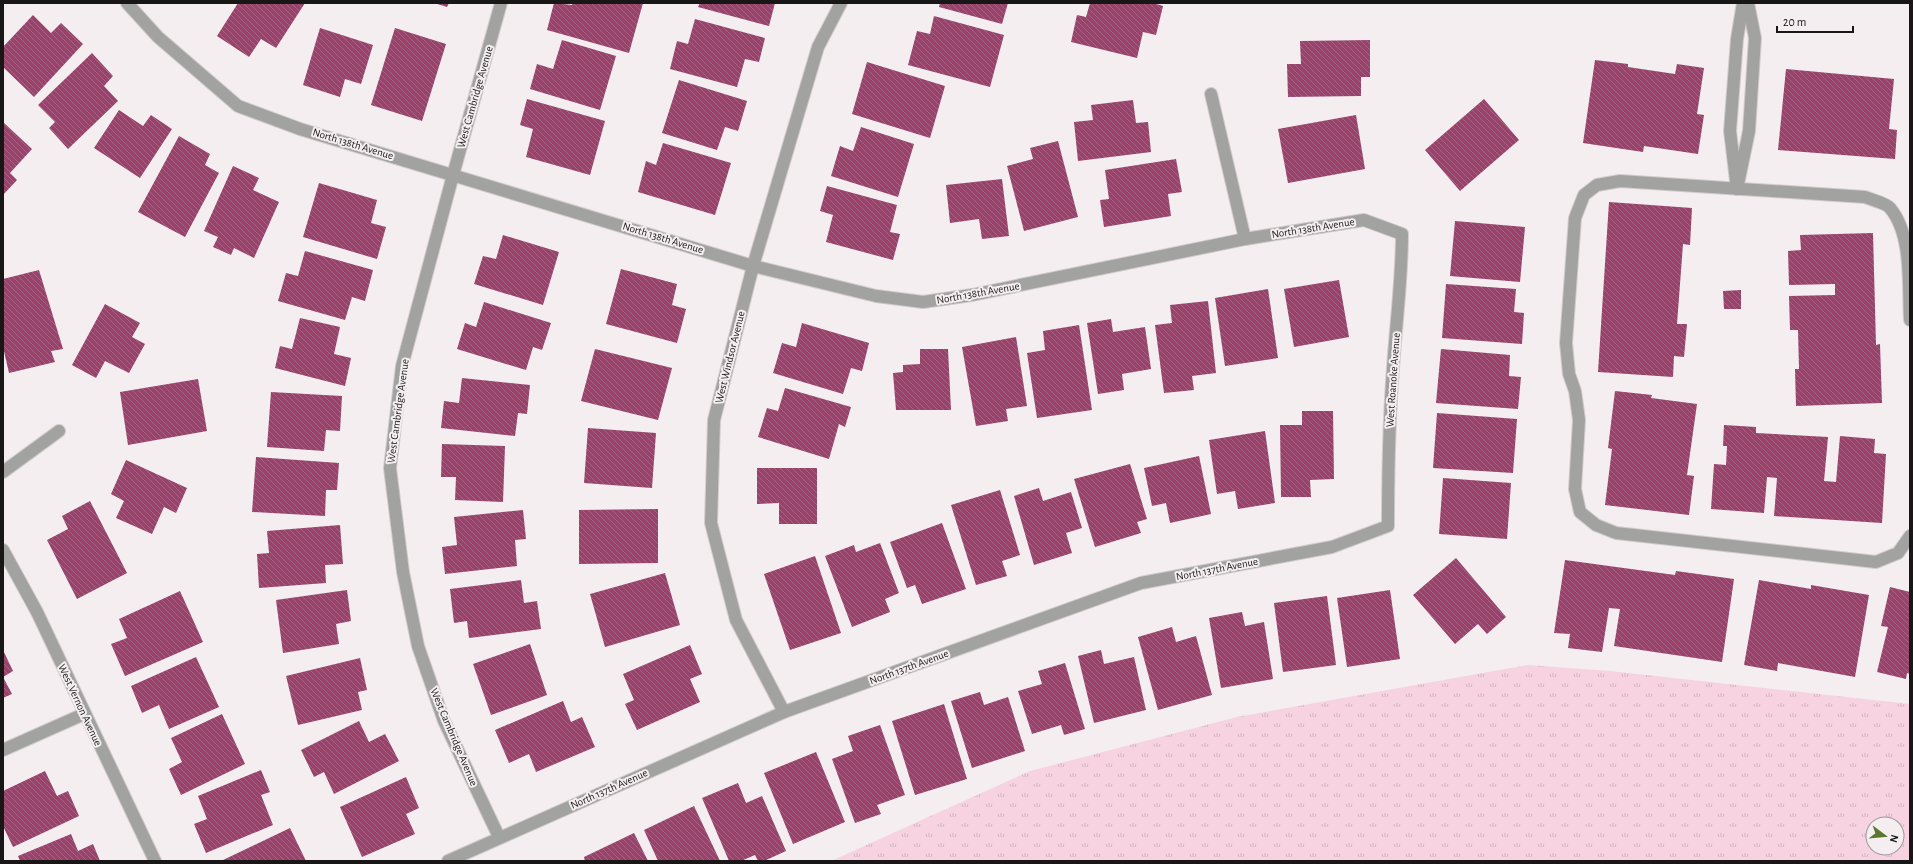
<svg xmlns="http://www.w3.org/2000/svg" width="1913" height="864" font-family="'Alegreya Sans',sans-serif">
<defs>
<pattern id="grass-tufts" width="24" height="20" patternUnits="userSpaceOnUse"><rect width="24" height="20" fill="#f7d3e1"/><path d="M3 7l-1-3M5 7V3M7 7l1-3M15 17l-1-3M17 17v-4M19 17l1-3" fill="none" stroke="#d3b4c0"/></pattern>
<pattern id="building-back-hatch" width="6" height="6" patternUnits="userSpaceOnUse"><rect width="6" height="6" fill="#9a416c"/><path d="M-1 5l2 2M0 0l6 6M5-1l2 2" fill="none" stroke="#a46583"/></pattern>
</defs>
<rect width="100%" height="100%" fill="#f4eef0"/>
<!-- grass -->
<path fill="url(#grass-tufts)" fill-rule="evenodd" d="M 1528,665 L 1610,671 L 1910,704 L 1910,861 L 831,861 L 1030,771 L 1237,717 ZM 1873,824 L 1897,824 L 1897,848 L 1873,848 Z"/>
<!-- building -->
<g fill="url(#building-back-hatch)">
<path d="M 238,3 L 305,3 L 276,48 L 261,39 L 249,57 L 217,36 Z"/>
<path d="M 434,3 L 449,3 L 447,7 Z"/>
<path d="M 554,3 L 572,5 L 573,3 L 643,3 L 629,53 L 547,30 Z"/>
<path d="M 700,3 L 775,3 L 769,26 L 698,7 Z"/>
<path d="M 940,3 L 1008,3 L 1002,24 L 939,7 Z"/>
<path d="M 1090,3 L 1153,3 L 1163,6 L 1156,35 L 1143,32 L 1137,58 L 1071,42 L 1077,15 L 1086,17 Z"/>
<path d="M 33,15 L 51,33 L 61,23 L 83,44 L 34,97 L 3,67 L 3,47 Z"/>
<path d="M 934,16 L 1004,35 L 990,87 L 908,65 L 917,31 L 930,34 Z"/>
<path d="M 695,19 L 765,38 L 759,62 L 745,59 L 737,87 L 670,69 L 677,41 L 688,44 Z"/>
<path d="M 320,28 L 373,45 L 361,84 L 345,79 L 340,97 L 303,85 Z"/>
<path d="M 395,28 L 446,44 L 422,121 L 371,105 Z"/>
<path d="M 562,40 L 616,56 L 600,110 L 530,89 L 537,64 L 553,69 Z"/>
<path d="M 1370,40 L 1370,77 L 1361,77 L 1361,96 L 1288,97 L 1287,64 L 1301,64 L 1300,41 Z"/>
<path d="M 92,53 L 113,76 L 104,86 L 118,101 L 68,149 L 49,128 L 55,122 L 38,105 Z"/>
<path d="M 1595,60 L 1628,64 L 1628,67 L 1675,74 L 1677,64 L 1704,68 L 1697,114 L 1704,115 L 1698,154 L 1644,146 L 1643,152 L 1583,143 Z"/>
<path d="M 867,62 L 945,86 L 930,138 L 852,114 Z"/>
<path d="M 1786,69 L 1894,79 L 1889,129 L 1897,130 L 1895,159 L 1778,150 Z"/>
<path d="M 679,80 L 747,101 L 738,131 L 725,127 L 717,150 L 662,133 Z"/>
<path d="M 527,99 L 605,121 L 590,175 L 526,157 L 533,129 L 520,125 Z"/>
<path d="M 1484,99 L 1519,140 L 1460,191 L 1425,150 Z"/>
<path d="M 1133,100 L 1136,123 L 1148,122 L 1151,152 L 1078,161 L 1074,122 L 1093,120 L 1091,105 Z"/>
<path d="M 119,110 L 143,126 L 151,115 L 172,129 L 140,178 L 94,148 Z"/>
<path d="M 1356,115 L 1365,169 L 1288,183 L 1278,129 Z"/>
<path d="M 3,122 L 32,149 L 10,173 L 17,180 L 3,195 Z"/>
<path d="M 861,127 L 914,144 L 898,197 L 831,176 L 840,146 L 853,151 Z"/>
<path d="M 179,136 L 210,154 L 205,165 L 219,173 L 185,237 L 138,212 Z"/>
<path d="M 1058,141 L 1078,217 L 1024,231 L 1007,166 L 1033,159 L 1030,148 Z"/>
<path d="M 663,143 L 731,163 L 715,215 L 638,192 L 646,161 L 656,165 Z"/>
<path d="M 1176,159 L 1182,192 L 1168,194 L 1171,216 L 1104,227 L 1100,200 L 1109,199 L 1105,170 Z"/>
<path d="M 233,166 L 259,178 L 253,190 L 279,202 L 254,258 L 234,248 L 231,255 L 213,247 L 218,237 L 204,231 Z"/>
<path d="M 1002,179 L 1009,236 L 982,239 L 979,219 L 950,223 L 946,185 Z"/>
<path d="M 319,183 L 377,200 L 371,223 L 386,227 L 377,259 L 303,237 Z"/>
<path d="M 827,186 L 897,205 L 890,232 L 900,234 L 893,260 L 826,242 L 833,215 L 820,211 Z"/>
<path d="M 1609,202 L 1692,208 L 1690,245 L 1683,244 L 1677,324 L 1687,324 L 1684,357 L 1674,356 L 1673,377 L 1598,372 Z"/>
<path d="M 1455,221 L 1525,227 L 1520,282 L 1450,276 Z"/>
<path d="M 1873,233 L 1876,345 L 1880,344 L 1882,403 L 1796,406 L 1795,369 L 1799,369 L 1798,330 L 1790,330 L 1789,296 L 1835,295 L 1835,284 L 1789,285 L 1788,251 L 1801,250 L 1800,235 Z"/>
<path d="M 503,235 L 559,252 L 543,305 L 474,284 L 483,256 L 496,259 Z"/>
<path d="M 305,251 L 373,270 L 365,301 L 352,297 L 345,320 L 278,301 L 286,273 L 298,276 Z"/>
<path d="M 621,269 L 677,284 L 672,305 L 686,309 L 677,343 L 606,324 Z"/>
<path d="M 39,270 L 63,349 L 51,351 L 55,362 L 9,373 L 3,347 L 3,279 Z"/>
<path d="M 1339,280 L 1349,337 L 1294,347 L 1284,289 Z"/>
<path d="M 1446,284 L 1516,289 L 1514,312 L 1524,313 L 1522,344 L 1442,338 Z"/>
<path d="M 1268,289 L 1278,358 L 1225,366 L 1215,298 Z"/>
<path d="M 1741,290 L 1741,309 L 1724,309 L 1723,291 Z"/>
<path d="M 1208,301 L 1216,373 L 1192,376 L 1194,390 L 1164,393 L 1155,325 L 1172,323 L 1170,305 Z"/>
<path d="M 484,302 L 551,323 L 542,350 L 533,347 L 526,370 L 457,349 L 465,323 L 476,327 Z"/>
<path d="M 105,304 L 140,323 L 132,337 L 145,344 L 129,373 L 105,361 L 96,378 L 72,365 Z"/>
<path d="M 300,318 L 340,327 L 334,354 L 351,358 L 345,386 L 275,368 L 280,346 L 292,349 Z"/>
<path d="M 1111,319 L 1113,332 L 1145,327 L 1151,369 L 1122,374 L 1124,390 L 1098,394 L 1087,323 Z"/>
<path d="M 802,323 L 869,343 L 862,371 L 851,368 L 843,394 L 773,373 L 782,343 L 796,347 Z"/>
<path d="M 1079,325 L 1092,410 L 1037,418 L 1027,353 L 1045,350 L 1043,331 Z"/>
<path d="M 1016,337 L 1027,406 L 1006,409 L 1008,421 L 976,426 L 962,347 Z"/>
<path d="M 595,349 L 672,368 L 658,420 L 581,401 Z"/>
<path d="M 920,349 L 948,349 L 951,410 L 896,410 L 893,373 L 903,372 L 903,365 L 920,364 Z"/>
<path d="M 1441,349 L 1510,355 L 1509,376 L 1521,377 L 1518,409 L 1436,403 Z"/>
<path d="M 462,378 L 530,385 L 527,414 L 518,413 L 515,436 L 441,428 L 444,401 L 459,403 Z"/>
<path d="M 198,379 L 207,431 L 128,445 L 120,392 Z"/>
<path d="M 785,388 L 851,407 L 845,427 L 839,424 L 829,459 L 758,437 L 767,408 L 778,411 Z"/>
<path d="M 1615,391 L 1652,395 L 1651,398 L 1697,404 L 1687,475 L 1694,476 L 1689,515 L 1605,505 L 1612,449 L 1608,448 Z"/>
<path d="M 271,392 L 342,396 L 340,431 L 326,430 L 324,451 L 267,447 Z"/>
<path d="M 1302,411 L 1333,411 L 1334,479 L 1310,480 L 1311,497 L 1281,497 L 1280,425 L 1302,425 Z"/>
<path d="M 1437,413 L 1517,419 L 1513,473 L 1433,468 Z"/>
<path d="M 1724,425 L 1756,427 L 1756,433 L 1828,437 L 1824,481 L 1836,482 L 1840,436 L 1875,439 L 1874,453 L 1886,454 L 1882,523 L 1774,516 L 1777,478 L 1767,477 L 1764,513 L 1711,509 L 1714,464 L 1726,465 L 1727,446 L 1723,446 Z"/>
<path d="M 588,428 L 656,433 L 652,488 L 584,483 Z"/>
<path d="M 1265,431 L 1275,503 L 1238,509 L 1235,491 L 1217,494 L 1209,440 Z"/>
<path d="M 442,444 L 505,446 L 503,502 L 455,500 L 456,477 L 441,477 Z"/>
<path d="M 1199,456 L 1211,514 L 1170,523 L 1166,503 L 1152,506 L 1144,468 Z"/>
<path d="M 256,457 L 339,463 L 337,490 L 326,490 L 325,516 L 252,512 Z"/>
<path d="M 126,460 L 187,488 L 176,513 L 164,507 L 152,534 L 116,518 L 124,501 L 111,494 Z"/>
<path d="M 1130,464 L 1147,519 L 1137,522 L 1141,533 L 1095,547 L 1074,479 Z"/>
<path d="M 757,468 L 817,468 L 817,524 L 779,524 L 779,503 L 757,504 Z"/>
<path d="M 1443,478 L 1511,483 L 1507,539 L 1439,534 Z"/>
<path d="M 1039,488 L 1043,501 L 1071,492 L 1082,528 L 1066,533 L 1072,553 L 1034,565 L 1014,496 Z"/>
<path d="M 1000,490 L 1020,555 L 1002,561 L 1007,576 L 976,585 L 951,505 Z"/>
<path d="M 90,501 L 127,573 L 77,599 L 47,540 L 68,529 L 62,516 Z"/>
<path d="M 658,509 L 658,563 L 579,564 L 579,510 Z"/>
<path d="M 523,510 L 526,539 L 515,540 L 517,566 L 445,574 L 442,547 L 457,545 L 454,517 Z"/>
<path d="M 942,523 L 966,589 L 922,604 L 915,585 L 907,588 L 890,542 Z"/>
<path d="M 340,525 L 343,564 L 325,565 L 326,583 L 259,588 L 257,554 L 269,553 L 267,531 Z"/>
<path d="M 880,543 L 899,593 L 885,599 L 890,612 L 852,627 L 825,556 L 854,545 L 856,552 Z"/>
<path d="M 815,556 L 841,633 L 790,650 L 764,574 Z"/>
<path d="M 1456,558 L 1506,617 L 1487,634 L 1478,624 L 1455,644 L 1413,595 Z"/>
<path d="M 1565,560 L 1675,575 L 1676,571 L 1734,579 L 1722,662 L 1614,646 L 1620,609 L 1609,608 L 1602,652 L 1568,648 L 1570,634 L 1554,633 Z"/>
<path d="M 665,573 L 680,625 L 605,647 L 590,594 Z"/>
<path d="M 521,580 L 524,603 L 537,601 L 541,629 L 469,638 L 467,621 L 454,623 L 450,589 Z"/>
<path d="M 1759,580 L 1811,589 L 1811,585 L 1869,595 L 1855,677 L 1778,663 L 1777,671 L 1744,665 Z"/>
<path d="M 1890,587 L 1910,592 L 1910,674 L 1907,673 L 1906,679 L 1877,672 L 1888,627 L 1881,626 Z"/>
<path d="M 347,590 L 351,621 L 336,624 L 339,644 L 283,653 L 276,600 Z"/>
<path d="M 1390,590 L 1400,659 L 1347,667 L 1337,598 Z"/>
<path d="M 180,591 L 203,642 L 125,676 L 111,644 L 127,638 L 119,619 Z"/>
<path d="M 1327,596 L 1336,665 L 1283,672 L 1274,603 Z"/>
<path d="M 1242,612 L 1245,626 L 1264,622 L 1273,679 L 1221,688 L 1209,618 Z"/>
<path d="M 1172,627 L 1176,642 L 1196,636 L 1212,695 L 1158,710 L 1138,637 Z"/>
<path d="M 530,644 L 547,695 L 491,715 L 473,664 Z"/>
<path d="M 690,645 L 702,674 L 690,679 L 700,702 L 637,730 L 625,704 L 634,700 L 623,674 Z"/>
<path d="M 3,650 L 13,671 L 3,677 L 12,694 L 3,698 Z"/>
<path d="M 1101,650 L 1104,664 L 1134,657 L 1146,710 L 1094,723 L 1078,656 Z"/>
<path d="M 196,657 L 219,707 L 169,729 L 159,705 L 142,713 L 131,686 Z"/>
<path d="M 360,658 L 367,690 L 358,692 L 362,710 L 298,725 L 286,676 Z"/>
<path d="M 1065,663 L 1085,729 L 1064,735 L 1061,725 L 1032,734 L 1018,691 L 1042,684 L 1038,671 Z"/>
<path d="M 980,692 L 984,705 L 1008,697 L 1025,751 L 972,768 L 951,701 Z"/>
<path d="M 563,701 L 571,722 L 582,717 L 595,747 L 536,772 L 529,754 L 509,763 L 495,730 Z"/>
<path d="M 944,704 L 967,779 L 915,795 L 892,721 Z"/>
<path d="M 222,714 L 245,764 L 181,795 L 169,769 L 182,762 L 171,738 Z"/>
<path d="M 359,721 L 369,742 L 385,734 L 399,761 L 334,794 L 324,772 L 314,777 L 301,750 Z"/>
<path d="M 880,725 L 905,795 L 877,805 L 881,814 L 855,823 L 832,759 L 853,751 L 848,736 Z"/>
<path d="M 816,752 L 845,822 L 793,844 L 764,773 Z"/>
<path d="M 261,770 L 270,792 L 261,795 L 273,825 L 206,853 L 194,824 L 207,819 L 198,796 Z"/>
<path d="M 45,771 L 57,796 L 68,791 L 79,816 L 13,847 L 3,826 L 3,791 Z"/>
<path d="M 406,777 L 419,808 L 406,814 L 415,834 L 362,857 L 340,807 Z"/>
<path d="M 738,783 L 746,803 L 762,796 L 786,851 L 764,861 L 758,861 L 755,855 L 741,861 L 729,861 L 702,798 Z"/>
<path d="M 694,806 L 720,861 L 658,861 L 644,830 Z"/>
<path d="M 290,828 L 306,861 L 221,861 Z"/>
<path d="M 634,833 L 648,861 L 585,861 L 584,857 Z"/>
<path d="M 71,834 L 78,851 L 93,844 L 100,861 L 20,861 L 18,856 Z"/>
</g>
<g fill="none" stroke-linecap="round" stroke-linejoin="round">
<!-- service casing -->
<g stroke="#d1cbcd" stroke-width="14">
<g id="service">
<path d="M 1743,3 L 1737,39 L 1730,131 L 1737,189 L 1749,131 L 1755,38 L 1748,3"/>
<path d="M 1910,320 C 1908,287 1913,235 1890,208 C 1886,203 1872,200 1865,197 L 1620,181 L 1597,185 L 1584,195 L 1575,218 L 1566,343 L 1569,374 L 1575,391 L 1579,420 L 1575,489 L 1580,512 L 1596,525 L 1616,533 L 1876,562 L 1898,553 L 1910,536"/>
</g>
</g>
<!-- minor casing -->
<g stroke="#d1cbcd" stroke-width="14">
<g id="minor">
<path d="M 127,3 L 158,37 L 238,106 L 300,129 L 753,266 L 876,296 L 923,302 L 972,295 L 1245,239 L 1364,220 L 1402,234 C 1402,279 1396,323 1393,368 C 1389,420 1388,473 1388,526 L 1332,547 L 1141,583 L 784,712 L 448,861"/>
<path d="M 1211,94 L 1245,239"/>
<path d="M 3,472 L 59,431"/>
<path d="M 3,550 L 37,612 L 155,861"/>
<path d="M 784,712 L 736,620 L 711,523 L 714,420 L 753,266 L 818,47 L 841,3"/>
<path d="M 3,750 L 84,714"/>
<path d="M 499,837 L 444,721 L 418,646 L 403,572 L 390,468 L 402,366 L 453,175 L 501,3"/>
</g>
</g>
<!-- service -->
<use href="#service" stroke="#a2a3a1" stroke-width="12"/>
<!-- minor -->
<use href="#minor" stroke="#a2a3a1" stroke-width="12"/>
</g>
<g text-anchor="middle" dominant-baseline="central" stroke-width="4" stroke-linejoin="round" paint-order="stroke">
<!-- street labels -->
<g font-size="11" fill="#181617" stroke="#f4eef0">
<text transform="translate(475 97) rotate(-74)">West Cambridge Avenue</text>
<text transform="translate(353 144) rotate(17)">North 138th Avenue</text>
<text transform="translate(1313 228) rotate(-9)">North 138th Avenue</text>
<text transform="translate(663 238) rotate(17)">North 138th Avenue</text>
<text transform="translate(978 293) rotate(-10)">North 138th Avenue</text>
<text transform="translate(730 357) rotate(-76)">West Windsor Avenue</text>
<text transform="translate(1393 380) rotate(-86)">West Roanoke Avenue</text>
<text transform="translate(398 411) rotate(-82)">West Cambridge Avenue</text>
<text transform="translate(1217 569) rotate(-11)">North 137th Avenue</text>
<text transform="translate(909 667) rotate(-20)">North 137th Avenue</text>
<text transform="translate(80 705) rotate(65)">West Vernon Avenue</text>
<text transform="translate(454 737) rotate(67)">West Cambridge Avenue</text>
<text transform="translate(609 789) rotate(-24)">North 137th Avenue</text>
</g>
</g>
<!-- border -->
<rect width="1913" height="864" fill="none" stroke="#181617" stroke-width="8"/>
<!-- north arrow -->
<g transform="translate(1885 836) rotate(106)"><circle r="19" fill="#f4eef0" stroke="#9c9899"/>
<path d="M0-3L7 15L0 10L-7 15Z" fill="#5a792e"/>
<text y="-6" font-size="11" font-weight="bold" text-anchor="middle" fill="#181617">N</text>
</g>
<!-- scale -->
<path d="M1777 26v6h76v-6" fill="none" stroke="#181617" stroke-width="2"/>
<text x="1783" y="26" font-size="12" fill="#181617" stroke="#f4eef0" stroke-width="3" paint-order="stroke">20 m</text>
</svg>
